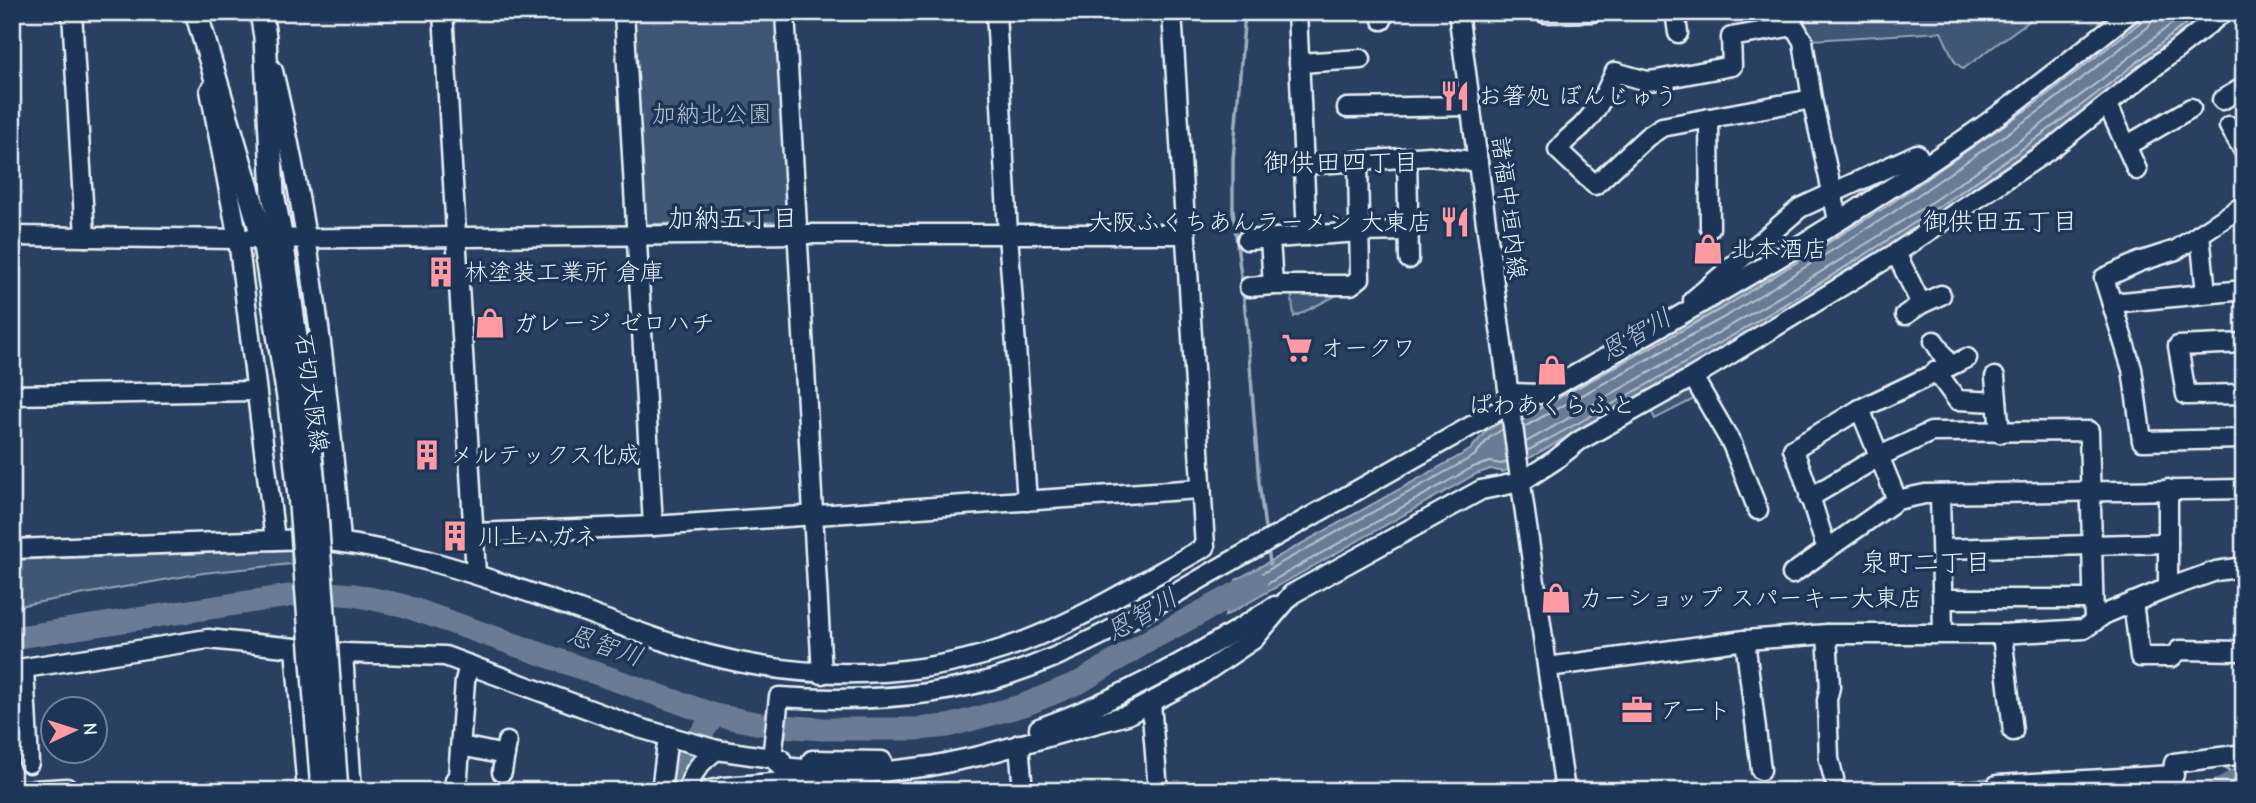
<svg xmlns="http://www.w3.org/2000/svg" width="2256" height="803" font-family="'Comic Neue','Klee One',sans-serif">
<rect width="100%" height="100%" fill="#294061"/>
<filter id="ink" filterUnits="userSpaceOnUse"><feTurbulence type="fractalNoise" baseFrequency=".0143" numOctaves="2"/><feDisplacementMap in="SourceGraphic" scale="14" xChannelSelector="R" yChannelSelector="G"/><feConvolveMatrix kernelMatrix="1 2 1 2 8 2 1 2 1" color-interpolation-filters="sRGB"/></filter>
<g filter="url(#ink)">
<!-- green -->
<g fill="#415774" stroke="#94a4b6" stroke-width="2">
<path d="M 633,12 L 779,12 L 791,215 L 787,222 L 646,224 Z"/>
<path d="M 1801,12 L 2041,12 L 1963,69 L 1955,62 L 1941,32 L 1812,40 Z"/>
<path d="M 1345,291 L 1294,317 L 1291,292 Z"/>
<path d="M 1691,388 L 1696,398 L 1655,419 L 1650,408 Z"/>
<path d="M 291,550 L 291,564 L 203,573 L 12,607 L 12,560 Z"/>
</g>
<!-- water -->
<path fill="#6b7c95" stroke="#9dabbd" stroke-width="2" d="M 2142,12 L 2211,12 C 2121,83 2031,155 1935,218 C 1806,303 1670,378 1535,455 L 1503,472 L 1491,469 L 1476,474 L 1225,616 L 1236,580 L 1470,450 L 1486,431 L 1722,300 L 2032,98 Z"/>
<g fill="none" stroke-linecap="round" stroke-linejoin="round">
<!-- shore -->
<g stroke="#b6c2d0" stroke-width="2">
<path d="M 1522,418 L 1726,306 L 1887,206 L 2036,103 L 2142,21 L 2145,12"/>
<path d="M 1524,427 L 1730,314 L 1892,213 L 2041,110 L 2148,27 L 2153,20 L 2154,12"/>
<path d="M 1503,429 L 1490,437 L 1474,456 L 1243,584 L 1239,596 L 1244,597 L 1473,467 L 1490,462 L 1501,464 L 1507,462"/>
<path d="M 1526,442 C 1661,366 1797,290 1927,205 C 2016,146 2103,80 2186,12"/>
<path d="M 1527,451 C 1665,376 1802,298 1932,211 C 2025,150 2114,82 2200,12"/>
</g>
<!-- stream -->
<g stroke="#9dabbd" stroke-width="3.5">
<path d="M 1245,12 L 1233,160 L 1233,210 L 1247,326 L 1259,482 L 1266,536"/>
<path d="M 1268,547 L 1270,564"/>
<path d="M 686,754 L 692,764"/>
<path d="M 2220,765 L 2224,765 L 2237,778"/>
<path d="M 1827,791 L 1992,779"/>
</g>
<!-- river -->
<g stroke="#6b7c95" stroke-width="23">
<path d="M 12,638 L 315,592 L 354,595 L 402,605 L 715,715 L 766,725 L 823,729 L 917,729 L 948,726 L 1024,705 L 1080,682 L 1153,638 L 1256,583"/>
<path d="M 671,791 L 686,754 L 715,715"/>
<path d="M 2218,791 L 2244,776"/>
</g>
<!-- minor casing -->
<g stroke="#e8f1f8" stroke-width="23">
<g id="minor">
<path d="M 72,12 L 85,237"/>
<path d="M 443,12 L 476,574"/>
<path d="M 624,12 L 653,526"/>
<path d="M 785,12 L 822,674"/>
<path d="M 996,12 L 1008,234 L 1027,501"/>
<path d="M 1297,12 L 1307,236"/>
<path d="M 1458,12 L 1518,464 L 1565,791"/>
<path d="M 1675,12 L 1678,33"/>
<path d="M 1791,12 L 1794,26 L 1803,41 L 1812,99 L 1838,220"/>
<path d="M 1545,13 L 1593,12"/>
<path d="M 1382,20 L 1382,12"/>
<path d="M 1794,26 L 1731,37 L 1732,66 L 1657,80 L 1647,81 L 1615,72 C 1606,92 1598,110 1582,126 C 1574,134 1565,139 1558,150 L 1595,185 L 1647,137 L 1662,127 L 1812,99"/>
<path d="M 1299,63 L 1361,59"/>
<path d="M 273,71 C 310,226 328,383 341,541"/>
<path d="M 210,90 L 238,239 L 275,540"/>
<path d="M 2222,100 L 2244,87"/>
<path d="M 2108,105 L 2137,170"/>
<path d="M 1347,108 L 1471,106"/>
<path d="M 1709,118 L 1710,228"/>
<path d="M 2229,126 L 2244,151"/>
<path d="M 2126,146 L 2191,108"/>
<path d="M 1407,158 L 1409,259"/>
<path d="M 1304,165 L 1429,156 L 1478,162"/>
<path d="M 2244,205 L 2176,250 L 2139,262 L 2104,278 L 2132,369 L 2142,441 L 2244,439"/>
<path d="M 2200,234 L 2206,293"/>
<path d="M 12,236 L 238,239 L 799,234 L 1185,234"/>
<path d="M 1247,240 L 1359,232 L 1409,231"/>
<path d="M 1896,253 L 1921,304"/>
<path d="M 1273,285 L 1351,285 L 1360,278 L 1358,161"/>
<path d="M 1249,287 L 1273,285 L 1270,239"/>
<path d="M 1693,300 L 1800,208 L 1917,154 L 1924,166"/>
<path d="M 2112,303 L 2244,290"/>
<path d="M 1905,315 L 1921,304 L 1941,295"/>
<path d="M 1934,341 L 1949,365"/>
<path d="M 2244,343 L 2178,346 L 2186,395 L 2244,394"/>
<path d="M 1936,371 L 1957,400 L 1997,402"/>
<path d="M 1693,377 L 1732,444 L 1758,510"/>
<path d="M 1995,377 L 2000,433"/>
<path d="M 1509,393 L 1541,394 C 1696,307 1852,220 1997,116 C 2043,83 2087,47 2131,12"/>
<path d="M 12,395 L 256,391"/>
<path d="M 1860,409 L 1897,500"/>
<path d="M 1940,494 L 1943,633"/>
<path d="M 1809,498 L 1880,456 L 1931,432 L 2089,431 L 2094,622"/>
<path d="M 474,533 L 653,526 L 1199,489"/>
<path d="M 12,549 L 308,539 C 399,546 488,578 574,608 C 618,624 663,643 709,655 C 811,682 922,680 1022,642 C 1085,618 1145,580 1205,547 L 1172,12"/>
<path d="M 1827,549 C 1815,516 1807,481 1793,449 L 1860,409 L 1967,358"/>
<path d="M 1943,549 L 2168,543"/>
<path d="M 1792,574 L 1897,500 L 1925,494 L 2244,489"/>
<path d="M 2168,588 L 2168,489"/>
<path d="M 1943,599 L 2093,599"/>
<path d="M 2133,602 L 2140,657 L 2172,657 L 2179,650 L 2244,651"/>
<path d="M 1827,634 L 1830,687 L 1827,700 L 1829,759 L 1834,779"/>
<path d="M 2002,634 L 2013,731"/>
<path d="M 1745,640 L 1761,770"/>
<path d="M 295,648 L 307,791"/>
<path d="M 343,653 L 352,791"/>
<path d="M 1548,667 L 1745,640 L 1827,634 L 2002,634 L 2084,629 L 2105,614 L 2168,588 L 2216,571 L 2244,567"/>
<path d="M 24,669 L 29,763"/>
<path d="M 12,670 L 208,639 L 295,648 L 320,656 L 343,653 L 445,656 L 639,728 L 717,750 L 772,758 L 782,767 L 826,771 L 829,778 L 931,766 L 979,756 L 1127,715 L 1195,679 L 1254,639 L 1292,594 L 1481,490 L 1521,482 L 1555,460 L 1579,441 L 1693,377 L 1896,253 L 2052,148 L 2224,12"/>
<path d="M 1151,702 L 1158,791"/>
<path d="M 1039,728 C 1122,699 1201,653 1275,606"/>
<path d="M 1019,744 L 1023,791"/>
<path d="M 461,746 L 505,755"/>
<path d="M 781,759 L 772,758 L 779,697 C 856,702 936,699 1010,674 C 1086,649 1155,605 1223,566 C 1319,512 1414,458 1510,404"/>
<path d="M 812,760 L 882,761"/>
<path d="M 502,772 L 507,742"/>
<path d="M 1997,785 L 2174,775"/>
<path d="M 17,791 L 67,788"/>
<path d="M 455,791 L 455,780 L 458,776 L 465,681 L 469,665"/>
<path d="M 661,791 L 668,736"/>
<path d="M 688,791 C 692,771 701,761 717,750"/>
<path d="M 706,791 L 724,787 L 818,779"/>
<path d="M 2171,791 L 2174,763 L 2244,754"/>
</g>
</g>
<!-- major casing -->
<g stroke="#e8f1f8" stroke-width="26">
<g id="major">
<path d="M 196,12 L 263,239 L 289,404 L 300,505"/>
<path d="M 261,12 L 265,37 L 273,194 L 282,239 L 305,400 L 316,503"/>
</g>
</g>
<!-- minor -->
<use href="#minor" stroke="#1d3557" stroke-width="18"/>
<!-- major -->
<use href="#major" stroke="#1d3557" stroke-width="21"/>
<!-- major-bridge casing -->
<g stroke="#e8f1f8" stroke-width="26" stroke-linecap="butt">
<g id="major-bridge">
<path d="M 316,503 L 337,791"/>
<path d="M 300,505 L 322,791"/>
</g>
</g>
<!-- major-bridge -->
<use href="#major-bridge" stroke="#1d3557" stroke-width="21"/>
</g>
</g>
<!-- icons -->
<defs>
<g id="restaurant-bare" transform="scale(2.415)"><path d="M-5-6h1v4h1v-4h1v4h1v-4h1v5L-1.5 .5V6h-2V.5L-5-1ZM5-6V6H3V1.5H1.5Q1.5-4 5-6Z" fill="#ff9aa2" stroke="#1d3557" stroke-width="2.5" paint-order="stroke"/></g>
<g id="shop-bare" transform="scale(2.415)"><path d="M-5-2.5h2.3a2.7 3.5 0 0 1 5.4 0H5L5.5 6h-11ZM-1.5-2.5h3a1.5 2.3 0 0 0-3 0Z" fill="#ff9aa2" stroke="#1d3557" stroke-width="2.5" paint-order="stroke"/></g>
<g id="building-bare" transform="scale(2.415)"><path d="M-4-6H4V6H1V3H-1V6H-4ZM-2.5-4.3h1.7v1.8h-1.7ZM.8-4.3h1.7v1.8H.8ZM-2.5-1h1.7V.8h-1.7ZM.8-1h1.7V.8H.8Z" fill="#ff9aa2" stroke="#1d3557" stroke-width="2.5" paint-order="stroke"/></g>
<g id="supermarket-bare" transform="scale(2.415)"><path d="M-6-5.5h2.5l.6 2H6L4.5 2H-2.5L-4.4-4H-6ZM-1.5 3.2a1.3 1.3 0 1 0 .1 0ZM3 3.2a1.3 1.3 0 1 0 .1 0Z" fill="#ff9aa2" stroke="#1d3557" stroke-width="2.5" paint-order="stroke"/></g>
<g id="office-bare" transform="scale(2.415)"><path d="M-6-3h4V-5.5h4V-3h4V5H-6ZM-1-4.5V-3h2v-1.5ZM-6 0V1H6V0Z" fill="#ff9aa2" stroke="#1d3557" stroke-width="2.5" paint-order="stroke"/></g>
</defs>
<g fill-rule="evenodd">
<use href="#restaurant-bare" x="1455" y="96"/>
<use href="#restaurant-bare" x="1455" y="222"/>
<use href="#shop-bare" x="1708" y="249"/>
<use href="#building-bare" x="441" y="272"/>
<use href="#shop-bare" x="490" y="323"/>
<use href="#supermarket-bare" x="1297" y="348"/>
<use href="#shop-bare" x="1552" y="370"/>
<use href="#building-bare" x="427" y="455"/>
<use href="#building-bare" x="455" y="536"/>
<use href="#shop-bare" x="1556" y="598"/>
<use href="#office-bare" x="1637" y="710"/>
</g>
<g text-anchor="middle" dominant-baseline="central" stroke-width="7" stroke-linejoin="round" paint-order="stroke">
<!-- poi labels -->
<g font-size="24" fill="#e8f1f8" stroke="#1d3557" text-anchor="start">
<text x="1478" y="96">お箸処 ぼんじゅう</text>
<text x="1432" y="222" text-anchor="end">大阪ふくちあんラーメン 大東店</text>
<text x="1731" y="249">北本酒店</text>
<text x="464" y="272">林塗装工業所 倉庫</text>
<text x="513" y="323">ガレージ ゼロハチ</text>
<text x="1320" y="348">オークワ</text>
<text x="1552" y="405" text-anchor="middle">ぱわあくらふと</text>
<text x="450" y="455">メルテックス化成</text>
<text x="478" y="536">川上ハガネ</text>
<text x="1579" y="598">カーショップ スパーキー大東店</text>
<text x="1660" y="710">アート</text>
</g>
<!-- park labels -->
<g font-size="24" fill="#b6c3d0" stroke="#1d3557">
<text x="712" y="114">加納北公園</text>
</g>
<!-- street labels -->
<g font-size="24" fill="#e8f1f8" stroke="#1d3557">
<text transform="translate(1509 208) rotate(83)">諸福中垣内線</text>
<text transform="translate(312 393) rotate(82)">石切大阪線</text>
</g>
<!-- neighbourhood labels -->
<g font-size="26" fill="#e8f1f8" stroke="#1d3557">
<text x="1341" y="163">御供田四丁目</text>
<text x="733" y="219">加納五丁目</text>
<text x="2000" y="222">御供田五丁目</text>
<text x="1926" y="563">泉町二丁目</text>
</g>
<!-- water labels -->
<g font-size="26" font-style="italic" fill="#b6c2d0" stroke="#1d3557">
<text transform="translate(1636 335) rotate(-30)">恩智川</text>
<text transform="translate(1142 615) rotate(-30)">恩智川</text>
<text transform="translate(605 646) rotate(19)">恩智川</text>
</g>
</g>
<!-- margin -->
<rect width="2256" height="803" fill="none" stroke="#1d3557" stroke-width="42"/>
<rect x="21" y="21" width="2214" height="761" fill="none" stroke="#e8f1f8" stroke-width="2.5" filter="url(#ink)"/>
<!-- north arrow -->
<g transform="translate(74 730) rotate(86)"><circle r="33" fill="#1d3557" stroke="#6e8097" stroke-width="2"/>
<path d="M0-5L12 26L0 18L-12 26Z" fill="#ff9aa2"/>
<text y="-10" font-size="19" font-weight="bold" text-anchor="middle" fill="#e8f1f8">N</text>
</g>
</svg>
